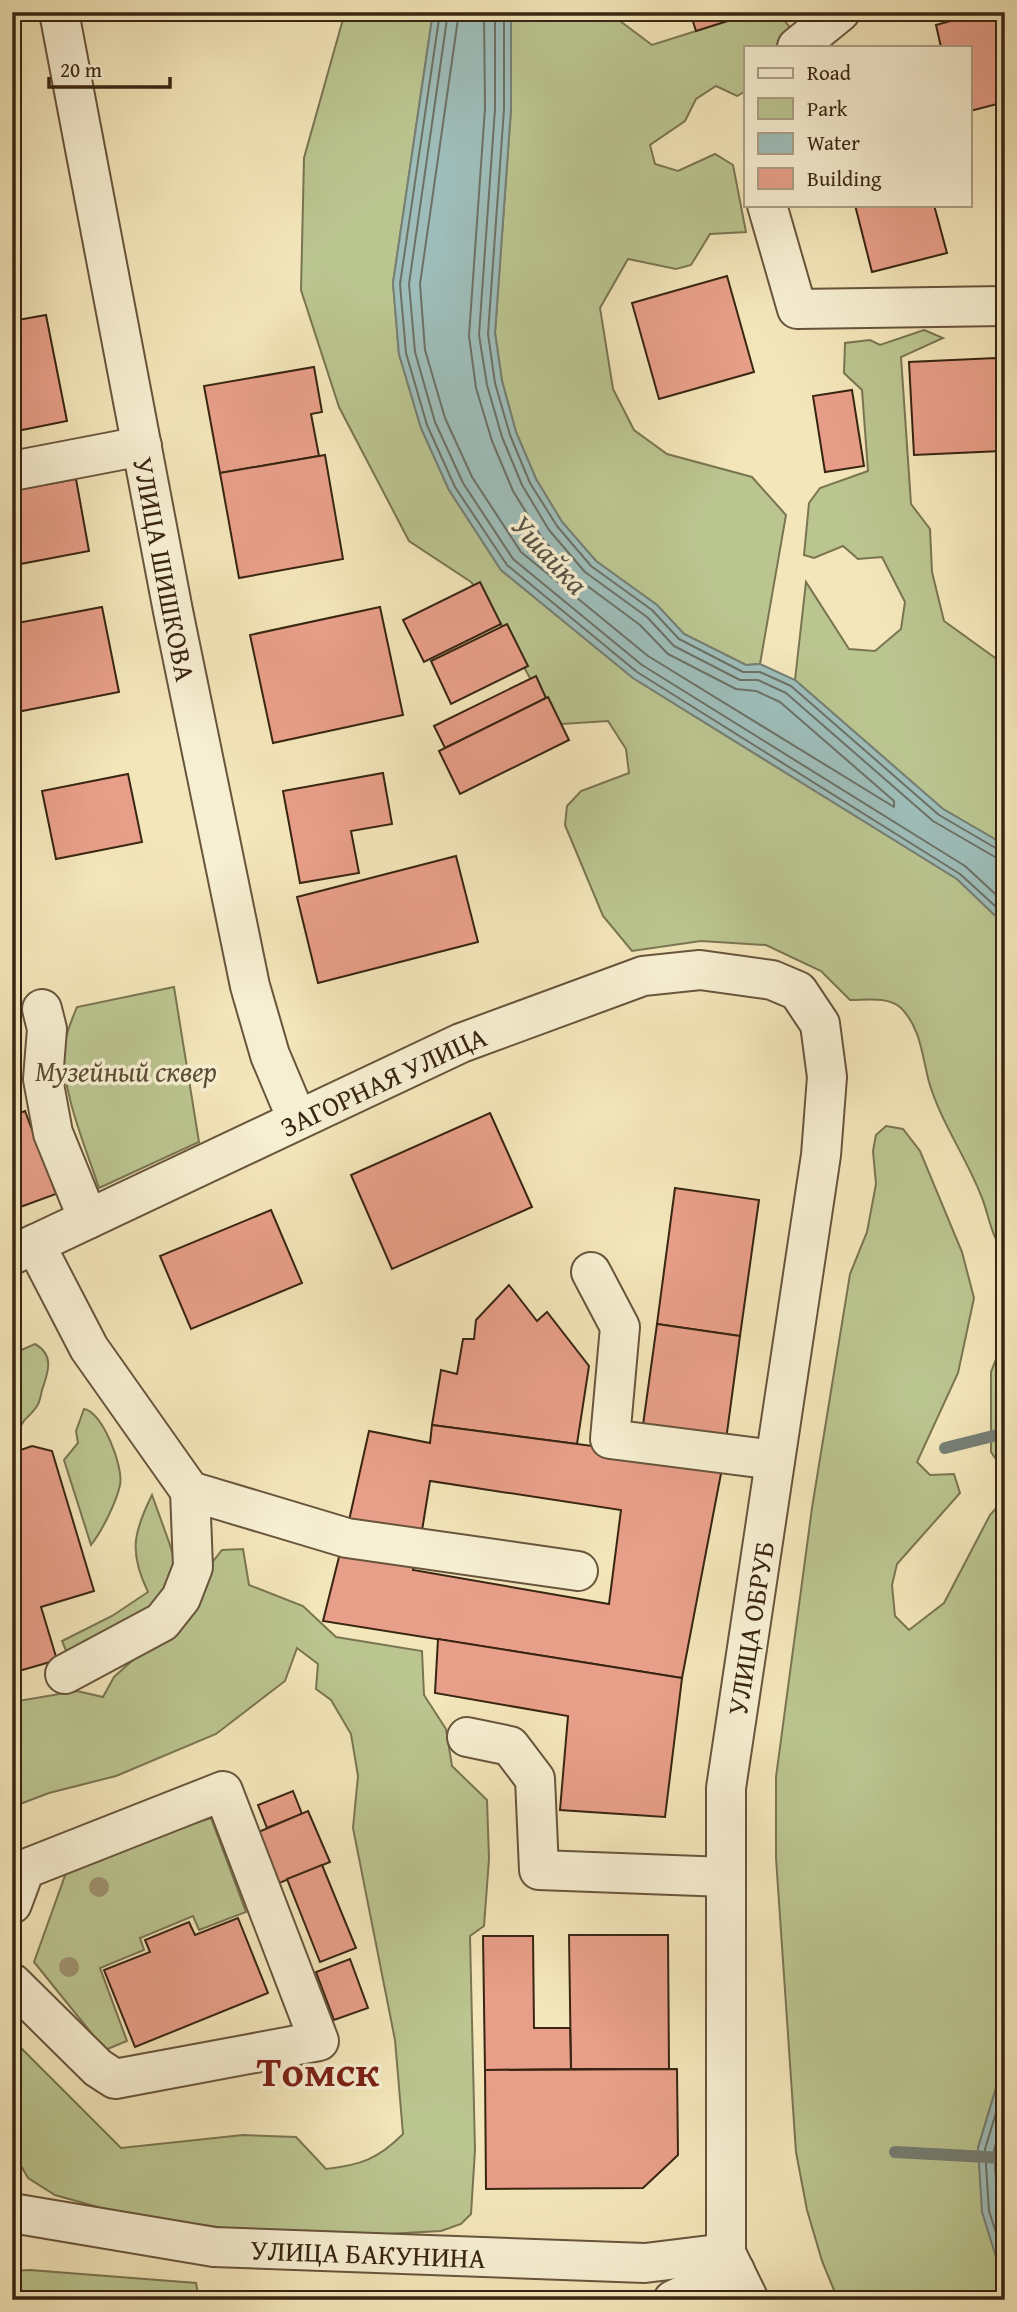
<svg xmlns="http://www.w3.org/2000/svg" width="1017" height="2312" font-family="'Gentium Book Plus',serif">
<rect width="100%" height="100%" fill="#f3e6ba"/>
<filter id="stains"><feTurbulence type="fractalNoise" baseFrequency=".00286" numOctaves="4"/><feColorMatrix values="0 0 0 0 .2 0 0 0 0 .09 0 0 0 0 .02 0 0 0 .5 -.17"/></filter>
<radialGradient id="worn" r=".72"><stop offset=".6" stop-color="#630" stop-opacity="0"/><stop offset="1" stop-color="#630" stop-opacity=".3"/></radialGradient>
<!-- green -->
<g fill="#bbc590" stroke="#7a7551" stroke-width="2">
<path d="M 345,12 L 433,12 L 393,283 L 399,354 L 421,428 L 449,490 L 501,570 L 633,678 L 957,879 L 1005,925 L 1005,1252 C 991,1238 989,1215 982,1198 C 967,1158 941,1123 929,1082 C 922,1056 921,1028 901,1008 C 889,996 865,1000 850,1000 L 821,971 L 766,945 L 701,941 L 632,951 L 603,916 L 565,825 L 567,806 L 581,791 L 629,773 L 626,749 L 608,721 L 561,724 L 549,713 L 489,603 L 471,582 L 409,541 L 339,407 L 301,290 L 304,158 Z"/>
<path d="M 511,12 L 608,12 L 652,45 L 756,12 L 777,12 L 789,26 L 786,39 L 781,47 L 746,47 L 746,91 L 737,96 L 716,86 L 696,99 L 685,121 L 650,145 L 655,164 L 678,171 L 715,154 L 733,165 L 746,232 L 710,234 L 691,265 L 676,269 L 628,259 L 600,308 L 613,389 L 634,430 L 667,454 L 752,477 L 786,515 L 760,664 L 746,665 L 684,634 L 657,605 L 596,561 L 562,522 L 536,479 L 516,432 L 502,381 L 495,333 L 511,109 Z"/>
<path d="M 924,330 L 943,338 L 901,357 L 911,504 L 930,529 L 932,572 L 944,621 L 1005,665 L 1005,845 L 943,809 L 795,680 L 806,582 L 849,649 L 875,651 L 901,629 L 905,602 L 882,557 L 858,559 L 843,546 L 814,558 L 804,555 L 809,503 L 820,488 L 868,471 L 862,390 L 844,373 L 845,343 L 870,340 L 880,345 Z"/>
<path d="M 174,987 L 199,1142 L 99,1188 C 86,1148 58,1084 65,1043 C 67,1030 72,1019 77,1007 Z"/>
<path d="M 886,1126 L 903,1129 L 920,1151 L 962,1252 L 974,1298 L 958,1373 L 917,1462 L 930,1475 L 954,1474 L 960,1493 L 897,1564 L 892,1585 L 895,1616 L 909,1630 L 944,1603 L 990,1515 L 1005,1498 L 1005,2058 L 978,2148 L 996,2257 L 1005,2276 L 1005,2300 L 838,2300 L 822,2261 L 807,2210 L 796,2152 L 776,1858 L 776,1777 L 812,1508 L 850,1274 L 867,1232 L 876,1184 L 873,1151 L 876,1135 Z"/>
<path d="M 1005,1336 L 1005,1471 L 1004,1471 L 991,1452 L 991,1372 Z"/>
<path d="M 35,1344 C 55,1355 48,1373 42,1390 C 41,1394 40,1402 37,1406 C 27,1422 21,1415 18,1440 L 12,1442 L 12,1354 Z"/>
<path d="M 84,1409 C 102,1411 124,1467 120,1485 C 116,1503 102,1531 91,1545 L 64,1460 L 78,1443 L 76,1431 Z"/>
<path d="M 152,1495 L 169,1542 L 180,1578 L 169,1598 L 70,1660 L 62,1641 L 112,1616 L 148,1592 C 129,1553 133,1533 152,1495 Z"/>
<path d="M 243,1549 L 249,1585 L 303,1606 L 336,1637 L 422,1651 L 424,1695 L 446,1729 L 452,1766 L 487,1800 L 489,1859 L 484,1926 L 470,1936 L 475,2150 L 471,2214 L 461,2224 L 441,2231 L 387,2234 L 224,2228 L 119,2213 L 55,2195 L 28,2178 L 12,2150 L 12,2039 L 121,2148 L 243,2135 L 296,2137 L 326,2169 C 361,2165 378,2159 403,2134 L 395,2040 L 353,1828 L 358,1776 L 351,1734 L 331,1700 L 316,1689 L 318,1664 L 297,1648 L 285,1681 L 216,1734 L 116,1776 L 49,1793 L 12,1807 L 12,1702 L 77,1691 L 103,1697 L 114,1677 L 171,1626 L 209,1580 L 211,1564 L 222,1550 Z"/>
<path d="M 211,1818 L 246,1912 L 199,1930 L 193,1916 L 140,1938 L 144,1950 L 100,1968 L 127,2041 L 105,2050 L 34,1962 L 67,1870 L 139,1841 Z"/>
<path d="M 30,2270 L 196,2283 L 199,2300 L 12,2300 L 12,2271 Z"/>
</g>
<!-- water -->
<g fill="#9ebdb9" stroke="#768076" stroke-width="2">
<path d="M 433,12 L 511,12 L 511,109 L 495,333 L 502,381 L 516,432 L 536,479 L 562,522 L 596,561 L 657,605 L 684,634 L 746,665 L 760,664 L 795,680 L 943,809 L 1005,845 L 1005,925 L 957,879 L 633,678 L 501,570 L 449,490 L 421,428 L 399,354 L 393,283 Z"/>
<path d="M 1005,2058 L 1005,2276 L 996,2257 L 982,2212 L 978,2148 Z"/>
</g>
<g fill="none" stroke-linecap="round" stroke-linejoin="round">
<!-- shore -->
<g stroke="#6c7166" stroke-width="2">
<path d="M 440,12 L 400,284 L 406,353 L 427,425 L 455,487 L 507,565 L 637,672 L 960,874 L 1005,915"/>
<path d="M 448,12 L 409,284 L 415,352 L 435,422 L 463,483 L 513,559 L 642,665 L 965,866 L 1005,903"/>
<path d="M 459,12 L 420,284 L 425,350 L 445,418 L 472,477 L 521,552 L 648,656 L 894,807 L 894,801 L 780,702 L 756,691 L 736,689 L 668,654 L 640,625 L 578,579 L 542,538 L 513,491 L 492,441 L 476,388 L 469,336 L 485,108 L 484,12"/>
<path d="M 495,12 L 495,109 L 479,335 L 487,385 L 502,437 L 522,485 L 549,530 L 585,572 L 647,617 L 674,646 L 740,680 L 758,680 L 786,693 L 933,821 L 995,857 L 1005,859"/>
<path d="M 504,12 L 504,109 L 488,334 L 495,383 L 510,435 L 530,483 L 557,526 L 591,566 L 652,610 L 679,639 L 743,672 L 760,672 L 791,686 L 939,815 L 999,850 L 1005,850"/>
<path d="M 1005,2083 L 985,2149 L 989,2211 L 1005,2260"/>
<path d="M 1005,2113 L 994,2150 L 998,2209 L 1005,2232"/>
</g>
<!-- stream -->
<g stroke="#768076" stroke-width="12">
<path d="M 945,1448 L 1005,1433"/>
<path d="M 895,2152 L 1005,2158"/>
</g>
</g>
<!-- building -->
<g fill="#e89f89" stroke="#392512" stroke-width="2">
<path d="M 690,12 L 756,12 L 696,31 Z"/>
<path d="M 983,12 L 1005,12 L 1005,102 L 970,111 L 970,47 L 941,47 L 936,25 Z"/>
<path d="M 855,205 L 934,205 L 947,253 L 872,272 Z"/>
<path d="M 727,276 L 754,372 L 659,399 L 632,303 Z"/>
<path d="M 46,315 L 67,421 L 12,432 L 12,321 Z"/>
<path d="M 996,358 L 1001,451 L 914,455 L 909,362 Z"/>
<path d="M 314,367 L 322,412 L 311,414 L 319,456 L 220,473 L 204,386 Z"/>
<path d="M 852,390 L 864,466 L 825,472 L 813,396 Z"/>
<path d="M 325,455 L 343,559 L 239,578 L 220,473 Z"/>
<path d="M 76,479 L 89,551 L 15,565 L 12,552 L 12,491 Z"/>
<path d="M 480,582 L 501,624 L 424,662 L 403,620 Z"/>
<path d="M 102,607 L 119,692 L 12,713 L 12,624 Z"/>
<path d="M 380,607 L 403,715 L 273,743 L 250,635 Z"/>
<path d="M 507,624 L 528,666 L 451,704 L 431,661 Z"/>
<path d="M 536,676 L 546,698 L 445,748 L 434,726 Z"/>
<path d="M 548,697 L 569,740 L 460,794 L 439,751 Z"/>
<path d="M 383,773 L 392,824 L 351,831 L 359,873 L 300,883 L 283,791 Z"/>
<path d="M 128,774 L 142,842 L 56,859 L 42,791 Z"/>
<path d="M 456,856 L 478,942 L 318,983 L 297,897 Z"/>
<path d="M 25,1111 L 56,1194 L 12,1210 L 12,1116 Z"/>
<path d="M 490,1113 L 532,1207 L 392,1269 L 351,1175 Z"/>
<path d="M 675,1188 L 759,1200 L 740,1336 L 657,1324 Z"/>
<path d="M 271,1210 L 302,1283 L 191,1329 L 160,1256 Z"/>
<path d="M 509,1285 L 537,1321 L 547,1312 L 589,1366 L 577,1444 L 432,1425 L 441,1370 L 457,1374 L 463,1339 L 474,1339 L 476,1320 Z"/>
<path d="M 657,1324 L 740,1336 L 726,1440 L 642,1432 Z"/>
<path d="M 432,1425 L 723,1463 L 682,1678 L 323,1621 L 342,1545 L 414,1562 L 413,1570 L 609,1604 L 621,1510 L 430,1481 L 420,1543 L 348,1525 L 369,1431 L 430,1443 Z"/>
<path d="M 32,1446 L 52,1451 L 94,1591 L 41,1607 L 57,1660 L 12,1673 L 12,1453 Z"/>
<path d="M 438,1639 L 682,1678 L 665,1817 L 560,1810 L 568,1716 L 435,1693 Z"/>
<path d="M 293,1791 L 302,1814 L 267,1828 L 258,1805 Z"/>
<path d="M 308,1811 L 330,1862 L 277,1884 L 256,1833 Z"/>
<path d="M 322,1865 L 356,1948 L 320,1962 L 287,1879 Z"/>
<path d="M 238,1918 L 268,1993 L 135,2047 L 104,1970 L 150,1952 L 145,1940 L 189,1922 L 195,1935 Z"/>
<path d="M 569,1935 L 668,1935 L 669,2069 L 571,2069 Z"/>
<path d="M 483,1936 L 533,1936 L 534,2028 L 570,2028 L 571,2069 L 485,2070 Z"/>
<path d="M 350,1959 L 368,2008 L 334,2020 L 316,1972 Z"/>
<path d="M 677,2069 L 678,2155 L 643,2188 L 486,2189 L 485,2070 Z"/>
<path d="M 373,2294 L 374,2300 L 321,2300 L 334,2295 Z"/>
</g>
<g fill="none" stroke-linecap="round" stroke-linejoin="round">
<!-- minor casing -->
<g stroke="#68553c" stroke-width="42">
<g id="minor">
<path id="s1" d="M 59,12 L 173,611 L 250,986 L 270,1055 L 297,1119"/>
<path d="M 797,47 L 840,12"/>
<path d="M 767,205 L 797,309 L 1005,306"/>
<path d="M 12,471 L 142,446"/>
<path d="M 42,1009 L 47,1029 L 43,1079 L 53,1133 L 88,1219"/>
<path d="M 35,1244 L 89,1348 L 190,1491 L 347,1538 L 578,1571"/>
<path id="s2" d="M 12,1255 L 461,1043 L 643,976 L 700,970 L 772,980 L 798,991 L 820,1024 L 827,1077 L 821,1155 L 726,1788 L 726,2253 L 749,2300"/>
<path d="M 591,1272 L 620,1327 L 610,1439 L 775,1460"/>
<path d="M 65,1674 L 162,1622 L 181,1598 L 193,1567 L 190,1491"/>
<path d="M 467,1737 L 510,1746 L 535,1779 L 539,1870 L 726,1877"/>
<path d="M 12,1904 L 25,1869 L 223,1791 L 319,2041 L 115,2079 L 98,2068 L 12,1983"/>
<path id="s3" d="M 12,2213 L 214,2247 L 645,2263 L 726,2253"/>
<path d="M 673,2300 L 735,2271"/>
</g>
</g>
<!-- minor -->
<use href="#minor" stroke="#f7efd2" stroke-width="38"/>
</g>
<!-- trees -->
<g fill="#9f926f">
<circle cx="99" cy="1887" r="10"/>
<circle cx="69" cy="1967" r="10"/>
</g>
<g text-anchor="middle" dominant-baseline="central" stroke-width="7" stroke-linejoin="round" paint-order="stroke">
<!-- street labels -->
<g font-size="28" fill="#392512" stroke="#f7efd2">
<text stroke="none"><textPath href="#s1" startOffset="567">УЛИЦА ШИШКОВА</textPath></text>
<text stroke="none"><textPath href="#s2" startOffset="410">ЗАГОРНАЯ УЛИЦА</textPath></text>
<text transform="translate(750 1628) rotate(-81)">УЛИЦА ОБРУБ</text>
<text stroke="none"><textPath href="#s3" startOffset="359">УЛИЦА БАКУНИНА</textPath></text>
</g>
<!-- park labels -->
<g font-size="28" font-style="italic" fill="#5a4d32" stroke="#f7efd2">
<text x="126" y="1070">Музейный сквер</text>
</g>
<!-- water labels -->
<g font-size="30" font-style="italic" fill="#575344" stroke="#f7efd2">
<text transform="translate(550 554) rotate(47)">Ушайка</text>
</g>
<!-- town labels -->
<g font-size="42" font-weight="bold" fill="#7a1f14" stroke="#f7efd2">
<text x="318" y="2070">Томск</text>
</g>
</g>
<!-- margin -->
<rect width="1017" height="2312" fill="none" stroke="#f3e6ba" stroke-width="42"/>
<rect x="14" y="14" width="989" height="2284" fill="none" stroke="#392512" stroke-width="3.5"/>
<rect x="21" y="21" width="975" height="2270" fill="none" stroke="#392512" stroke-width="2"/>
<!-- legend -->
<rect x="744" y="46" width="228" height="161" fill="#f7efd2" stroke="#ab9e85" stroke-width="2"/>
<rect x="758" y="68" width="35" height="10" fill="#f7efd2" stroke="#ab9e85" stroke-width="2"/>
<text x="807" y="80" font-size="21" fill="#392512">Road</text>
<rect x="758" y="98" width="35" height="21" fill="#bbc590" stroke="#ab9e85" stroke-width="2"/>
<text x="807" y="116" font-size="21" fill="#392512">Park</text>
<rect x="758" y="133" width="35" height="21" fill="#9ebdb9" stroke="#ab9e85" stroke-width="2"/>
<text x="807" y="150" font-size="21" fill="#392512">Water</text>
<rect x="758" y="168" width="35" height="21" fill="#e89f89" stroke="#ab9e85" stroke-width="2"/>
<text x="807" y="186" font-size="21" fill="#392512">Building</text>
<!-- scale -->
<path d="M49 77v10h121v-10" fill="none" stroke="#392512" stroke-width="3.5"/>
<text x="60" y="77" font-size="21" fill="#392512" stroke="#f7efd2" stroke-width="5" paint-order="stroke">20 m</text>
<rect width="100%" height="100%" filter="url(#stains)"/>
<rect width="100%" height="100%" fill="url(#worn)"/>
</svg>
